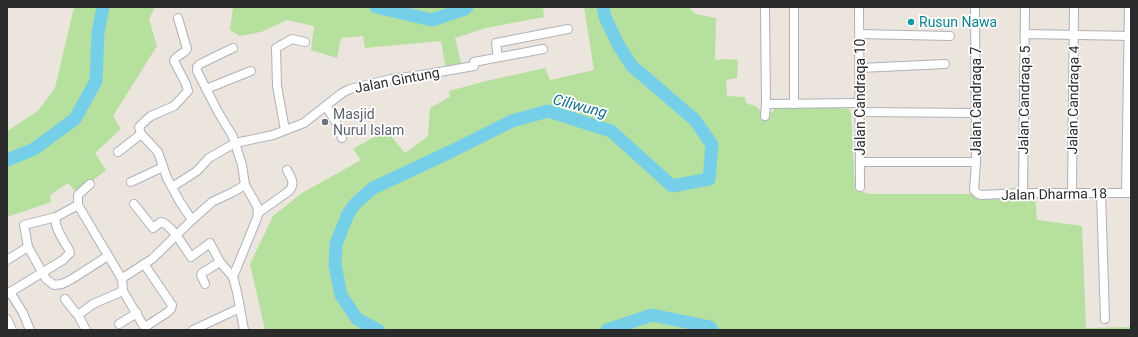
<svg xmlns="http://www.w3.org/2000/svg" width="1138" height="337" font-family="Roboto,sans-serif">
<rect width="100%" height="100%" fill="#ece5de"/>
<!-- green -->
<g fill="#b6e09d">
<path d="M 74,7 L 155,7 L 149,19 L 157,46 L 113,116 L 121,129 L 95,153 L 106,170 L 77,193 L 68,183 L 50,195 L 51,202 L 7,217 L 7,131 L 38,111 L 55,88 Z"/>
<path d="M 233,7 L 543,7 L 544,17 L 486,28 L 455,38 L 462,66 L 446,69 L 441,41 L 365,48 L 363,36 L 341,38 L 337,58 L 311,50 L 314,26 L 287,20 L 261,32 L 240,36 L 230,30 Z"/>
<path d="M 584,7 L 688,7 L 696,14 L 716,18 L 715,60 L 726,59 L 738,60 L 737,78 L 726,80 L 727,96 L 745,97 L 746,103 L 757,107 L 761,112 L 773,112 L 775,108 L 813,106 L 849,109 L 850,113 L 851,113 L 855,190 L 870,194 L 1035,194 L 1037,220 L 1082,226 L 1086,328 L 1131,327 L 1131,330 L 265,330 L 250,264 L 273,216 L 302,193 L 361,160 L 353,149 L 386,130 L 405,153 L 428,136 L 430,108 L 450,97 L 449,91 L 486,81 L 545,68 L 550,80 L 594,70 Z"/>
</g>
<g fill="none" stroke-linecap="round" stroke-linejoin="round">
<!-- river -->
<g stroke="#76cfe9" stroke-width="13">
<path d="M 376,7 L 432,20 L 465,9 L 467,7"/>
<path d="M 7,160 L 34,149 L 75,119 L 96,81 L 98,33 L 103,7"/>
<path d="M 378,330 L 357,319 L 341,295 L 335,265 L 336,244 L 348,214 L 355,204 L 373,188 L 403,174 L 452,151 L 512,121 L 548,111 L 611,131 L 672,186 L 709,179 L 712,145 L 695,120 L 632,66 L 619,46 L 605,17 L 603,7"/>
<path d="M 607,330 L 652,315 L 710,327 L 712,330"/>
</g>
<!-- minor casing -->
<g stroke="#aeb1bb" stroke-width="10">
<g id="minor">
<path d="M 794,7 L 794,104"/>
<path d="M 859,7 L 860,187"/>
<path d="M 975,7 L 976,162 L 974,190 L 978,194 L 982,195 L 1023,193 L 1131,193"/>
<path d="M 178,18 L 187,49 C 184,54 176,55 174,61 L 186,84 L 188,91 L 174,106 L 151,116 L 146,120 L 139,127 L 141,134 L 158,152 L 167,178 L 180,202 L 192,220"/>
<path d="M 860,34 L 950,36"/>
<path d="M 1025,34 L 1131,36"/>
<path d="M 498,57 L 496,43 L 568,29"/>
<path d="M 860,68 L 945,64"/>
<path d="M 206,89 L 251,71"/>
<path d="M 766,104 L 860,103"/>
<path d="M 326,106 L 338,126 L 342,138"/>
<path d="M 860,112 L 976,113"/>
<path d="M 765,116 L 766,104 L 765,7"/>
<path d="M 285,130 L 277,86 L 276,48 L 292,39 L 305,42"/>
<path d="M 118,152 L 141,134"/>
<path d="M 860,162 L 976,162"/>
<path d="M 131,182 L 163,167"/>
<path d="M 90,184 L 78,195 L 78,205 L 122,279"/>
<path d="M 172,187 L 197,171 L 209,158 L 235,143 L 232,135 L 218,112 L 197,71 L 197,67 L 200,64 L 233,48"/>
<path d="M 1023,193 L 1025,7"/>
<path d="M 1072,193 L 1074,7"/>
<path d="M 1101,193 L 1105,319"/>
<path d="M 1126,193 L 1129,7"/>
<path d="M 134,204 L 153,228 L 161,222 C 171,224 185,248 191,257 L 210,243 L 220,262 L 233,277 L 237,292 L 244,330"/>
<path d="M 258,213 L 289,191 C 296,183 291,178 287,170"/>
<path d="M 56,217 L 24,225 L 28,247 L 46,279 L 54,285 L 62,284 L 72,279 L 108,256"/>
<path d="M 7,260 L 28,247"/>
<path d="M 144,264 L 172,305 L 171,309 L 168,312 L 145,327"/>
<path d="M 233,277 L 257,218 L 258,213 L 257,206 L 245,185 L 242,165 L 235,143 L 273,135 L 304,123 L 342,93 L 350,89 L 391,79 L 422,75 L 474,66 L 474,62 L 543,49"/>
<path d="M 205,284 L 201,275 L 202,273 L 220,262"/>
<path d="M 10,292 L 23,313 L 30,330"/>
<path d="M 7,294 L 63,260 L 70,253 L 69,250 C 65,242 53,227 56,217 L 78,205"/>
<path d="M 65,299 L 75,312 L 78,315 L 86,330"/>
<path d="M 78,315 L 93,304 L 123,291"/>
<path d="M 7,319 L 12,330"/>
<path d="M 119,324 L 137,313"/>
<path d="M 146,330 L 123,291 L 122,279 L 124,277 L 152,259 L 192,220 L 212,202 L 233,192 L 245,185"/>
<path d="M 193,330 L 240,308"/>
</g>
</g>
<!-- minor -->
<use href="#minor" stroke="#fff" stroke-width="8"/>
</g>
<!-- markers -->
<circle fill="#0f9aa8" stroke="#fff" stroke-width="1.5" cx="911" cy="22" r="4"/>
<circle fill="#6b7280" stroke="#fff" stroke-width="1.5" cx="325" cy="122" r="4"/>
<g text-anchor="middle" dominant-baseline="central" stroke-width="3.5" stroke-linejoin="round" paint-order="stroke">
<!-- culture labels -->
<g font-size="14" fill="#0d838f" stroke="#fff" text-anchor="start">
<text x="919" y="22">Rusun Nawa</text>
</g>
<!-- street labels -->
<g font-size="14" fill="#2b2b2b" stroke="#fff">
<text transform="translate(397 80) rotate(-11)">Jalan Gintung</text>
<text transform="translate(860 97) rotate(-90)">Jalan Candraqa 10</text>
<text transform="translate(1024 100) rotate(-89)">Jalan Candraqa 5</text>
<text transform="translate(1073 100) rotate(-89)">Jalan Candraqa 4</text>
<text transform="translate(976 101) rotate(-90)">Jalan Candraqa 7</text>
<text transform="translate(1054 194) rotate(-1)">Jalan Dharma 18</text>
</g>
<!-- worship labels -->
<g font-size="14" fill="#5b616d" stroke="#fff" text-anchor="start">
<text x="333" y="114">Masjid<tspan x="333" dy="16">Nurul Islam</tspan></text>
</g>
<!-- water labels -->
<g font-size="15" font-style="italic" fill="#146e96" stroke="#fff">
<text transform="translate(580 106) rotate(15)">Ciliwung</text>
</g>
</g>
<!-- border -->
<rect width="1138" height="337" fill="none" stroke="#2b2b2b" stroke-width="16"/>
</svg>
